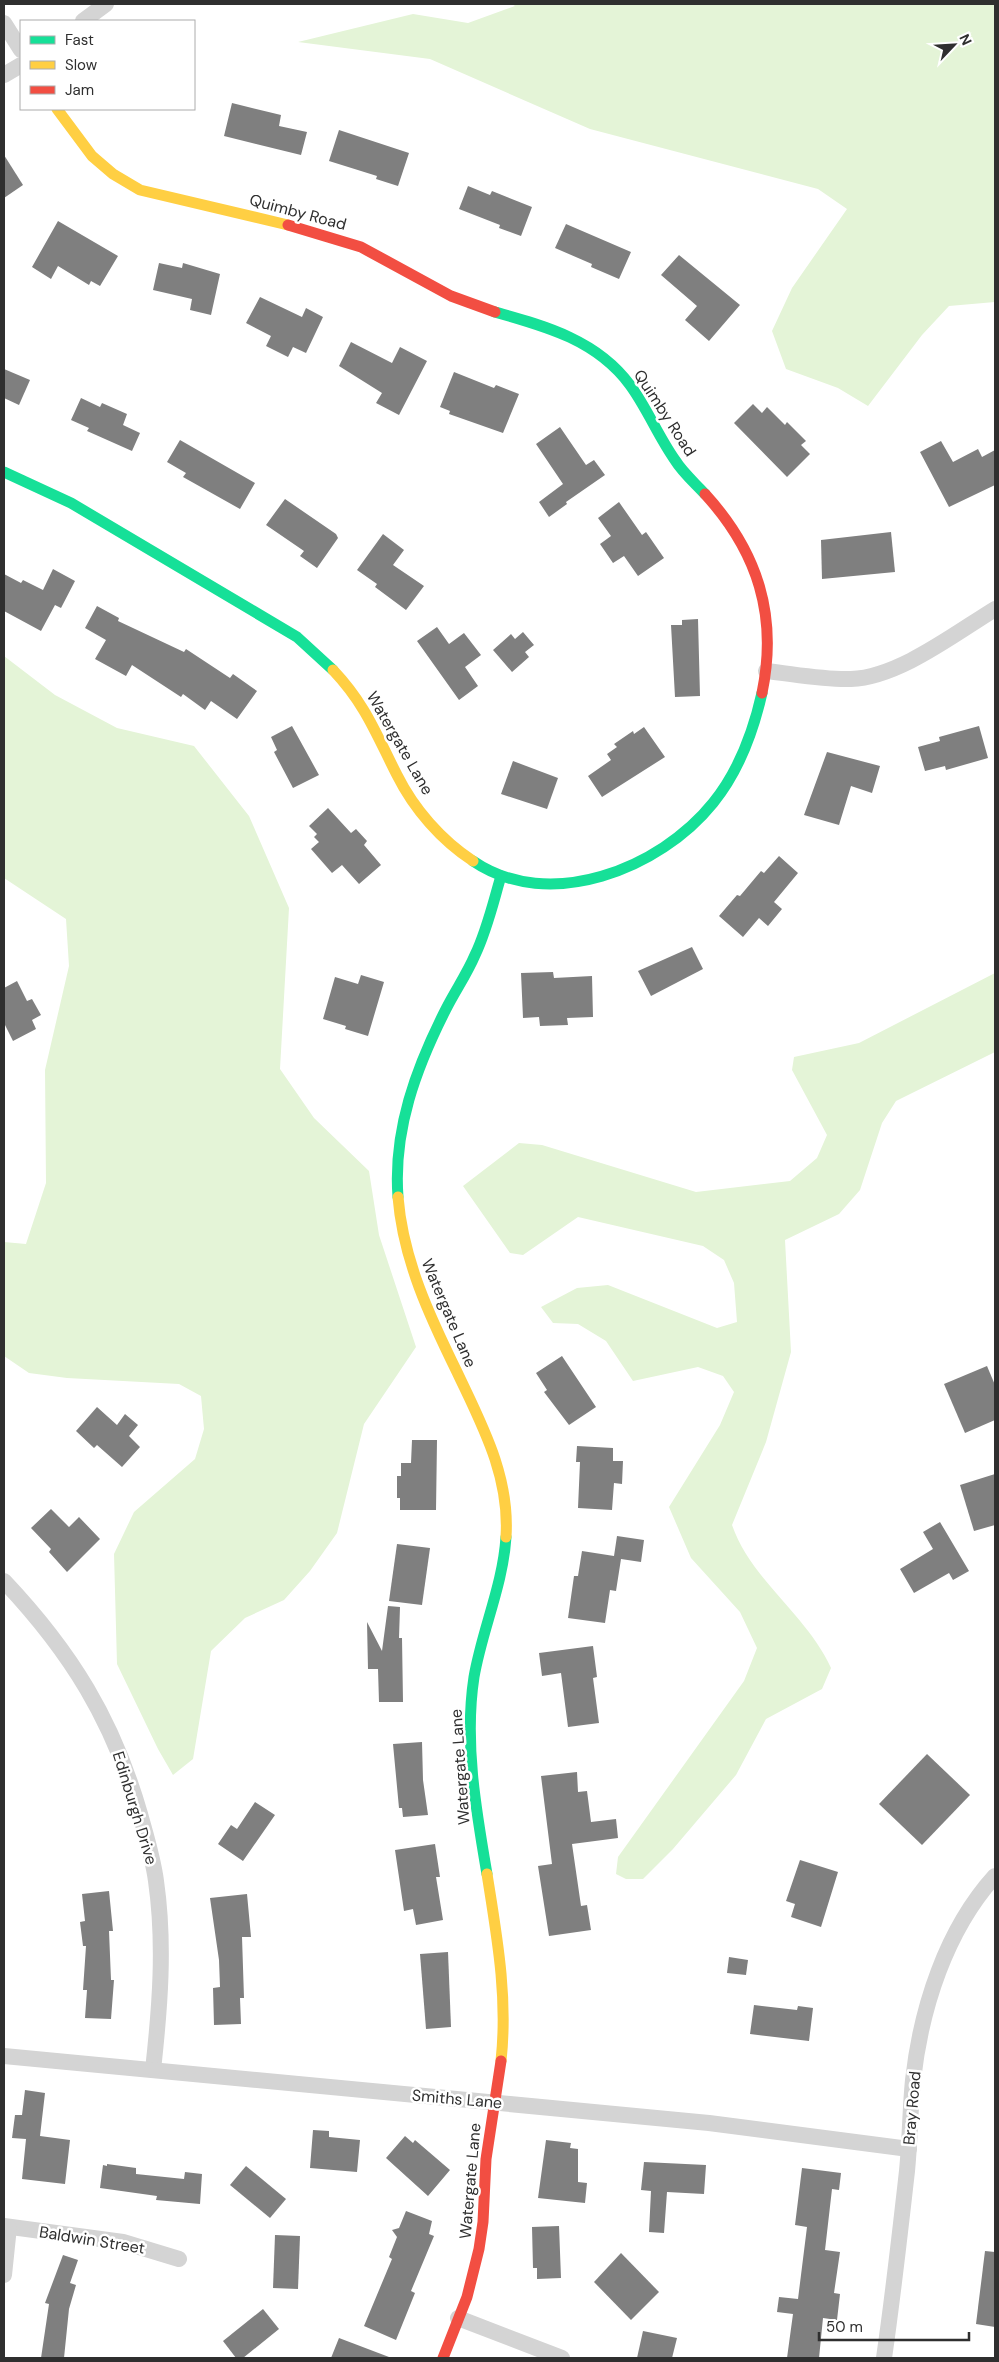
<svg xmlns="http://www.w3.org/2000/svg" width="999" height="2362" font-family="'DM Sans',sans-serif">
<rect width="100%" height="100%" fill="#fff"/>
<!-- water -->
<g fill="#e4f4d7">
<path d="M 512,4 L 995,4 L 995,302 L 949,306 L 922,335 L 868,406 L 838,388 L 786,369 L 772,331 L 792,288 L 847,209 L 818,189 L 590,129 L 430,59 L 298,42 L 413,14 L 468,23 L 515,6 Z"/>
<path d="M 4,656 L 55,695 L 117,728 L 194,746 L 249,816 L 289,908 L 280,1069 L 314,1118 L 369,1171 L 379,1235 L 416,1347 L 364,1424 L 337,1533 L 310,1571 L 284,1600 L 245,1618 L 211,1651 L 193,1759 L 173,1775 L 158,1749 L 117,1664 L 114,1554 L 134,1512 L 195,1459 L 204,1429 L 201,1396 L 179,1384 L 67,1378 L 29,1373 L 4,1356 L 4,1242 L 26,1244 L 46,1183 L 45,1070 L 69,966 L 66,919 L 4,878 Z"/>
<path d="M 995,973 L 995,1052 L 896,1101 L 882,1123 L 860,1190 L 839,1214 L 785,1240 L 791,1352 L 766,1442 L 732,1525 C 751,1580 807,1615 831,1668 L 822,1689 L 766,1719 L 736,1775 L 673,1849 L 643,1879 L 626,1879 L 616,1874 L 618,1857 L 744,1681 L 757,1648 L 740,1612 L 691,1558 L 669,1507 L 720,1425 L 734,1392 L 723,1376 L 698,1367 L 633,1381 L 606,1341 L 578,1324 L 553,1323 L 541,1307 L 577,1288 L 608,1285 L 717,1328 L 737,1322 L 734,1283 L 724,1260 L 703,1246 L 578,1217 L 523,1255 L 510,1253 L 463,1186 L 519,1143 L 542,1145 L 696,1192 L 790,1181 L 817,1158 L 827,1135 L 792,1070 L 794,1057 L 859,1043 Z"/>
</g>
<!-- building -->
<g fill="#7f7f7f">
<path d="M 232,103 L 281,115 L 279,126 L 307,132 L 301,155 L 224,136 Z"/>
<path d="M 339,130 L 409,153 L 398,186 L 376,179 L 377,176 L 329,161 Z"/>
<path d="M 4,155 L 23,185 L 4,198 Z"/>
<path d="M 468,186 L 490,195 L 492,191 L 532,207 L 521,236 L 499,228 L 500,225 L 459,209 Z"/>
<path d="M 58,221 L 118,256 L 100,286 L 91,281 L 89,285 L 58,266 L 51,279 L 32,267 Z"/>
<path d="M 566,224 L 631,252 L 619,279 L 591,267 L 592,264 L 555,248 Z"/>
<path d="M 679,255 L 740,305 L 709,341 L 685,320 L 697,306 L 661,275 Z"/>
<path d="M 159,263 L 182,268 L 183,263 L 220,274 L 211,315 L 190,310 L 192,299 L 153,290 Z"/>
<path d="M 260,297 L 302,317 L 306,308 L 323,317 L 306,353 L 293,347 L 288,357 L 266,346 L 271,336 L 246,323 Z"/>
<path d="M 351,342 L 392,363 L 400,347 L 427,361 L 399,415 L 376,403 L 382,393 L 339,366 Z"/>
<path d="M 4,369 L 30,380 L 19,405 L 4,398 Z"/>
<path d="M 454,372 L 494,388 L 496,385 L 519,394 L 503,433 L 449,414 L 450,411 L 440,407 Z"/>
<path d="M 81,398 L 100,407 L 102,403 L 127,414 L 123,425 L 140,433 L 132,451 L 87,431 L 89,428 L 71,420 Z"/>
<path d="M 753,404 L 762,413 L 767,407 L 785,425 L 787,422 L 806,441 L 801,445 L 810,454 L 787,477 L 734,423 Z"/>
<path d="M 560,427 L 586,465 L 594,460 L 605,475 L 566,502 L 567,504 L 549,517 L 539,502 L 563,484 L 536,444 Z"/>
<path d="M 180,440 L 255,483 L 240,509 L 183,477 L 186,473 L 167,462 Z"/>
<path d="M 941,441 L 953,462 L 978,449 L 982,457 L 995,450 L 995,485 L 949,507 L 920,452 Z"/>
<path d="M 285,499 L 336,534 L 338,538 L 317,568 L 300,556 L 304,551 L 266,525 Z"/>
<path d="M 619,502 L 642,535 L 646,532 L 664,558 L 638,576 L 624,556 L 613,563 L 600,544 L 611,536 L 598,518 Z"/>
<path d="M 891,532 L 895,572 L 822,579 L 821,540 Z"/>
<path d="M 383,534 L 404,550 L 393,565 L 424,586 L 406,610 L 375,587 L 377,584 L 357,570 Z"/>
<path d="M 53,569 L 75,581 L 61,608 L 55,605 L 41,631 L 4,611 L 4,574 L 21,583 L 23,580 L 43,590 Z"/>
<path d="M 97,606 L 119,618 L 118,621 L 184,652 L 186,649 L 230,678 L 233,674 L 257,691 L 237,719 L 211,701 L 205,710 L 183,694 L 181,697 L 132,665 L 126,676 L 95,659 L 106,640 L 85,628 Z"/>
<path d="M 698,619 L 700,696 L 675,697 L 671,625 L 682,625 L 682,620 Z"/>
<path d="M 437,627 L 449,644 L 464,633 L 481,655 L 465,667 L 478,686 L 459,700 L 417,641 Z"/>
<path d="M 523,632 L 534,645 L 525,652 L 529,657 L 512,672 L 493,650 L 511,634 L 515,639 Z"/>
<path d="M 292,726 L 319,775 L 293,788 L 274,752 L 277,750 L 271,737 Z"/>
<path d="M 979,726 L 988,758 L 946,770 L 945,766 L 925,771 L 918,747 L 940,741 L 939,737 Z"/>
<path d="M 644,727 L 665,757 L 602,797 L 588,776 L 611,760 L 607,754 L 617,747 L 614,744 L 633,731 L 634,734 Z"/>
<path d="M 827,752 L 880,766 L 872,793 L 851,786 L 839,825 L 804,815 Z"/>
<path d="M 513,761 L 558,778 L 547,809 L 501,794 Z"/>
<path d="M 328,808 L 351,833 L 356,829 L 367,841 L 364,845 L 381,865 L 359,884 L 342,865 L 332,873 L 311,849 L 319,842 L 314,837 L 317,834 L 309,826 Z"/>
<path d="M 779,856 L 798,873 L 774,902 L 782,909 L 768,926 L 759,918 L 743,937 L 719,916 L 737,895 L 740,896 L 761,871 L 764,873 Z"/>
<path d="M 692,947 L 703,969 L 651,996 L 638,971 Z"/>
<path d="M 553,972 L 554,978 L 592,976 L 593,1017 L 567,1018 L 568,1025 L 540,1026 L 539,1017 L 523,1018 L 521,973 Z"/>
<path d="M 361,975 L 384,982 L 368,1036 L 345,1029 L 346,1026 L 323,1019 L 335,977 L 358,984 Z"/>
<path d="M 17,981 L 27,1001 L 32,999 L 41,1015 L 32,1020 L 36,1029 L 13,1041 L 4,1023 L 4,988 Z"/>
<path d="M 562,1356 L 596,1407 L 569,1425 L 544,1392 L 547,1390 L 536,1373 Z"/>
<path d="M 987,1366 L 995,1385 L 995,1420 L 965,1433 L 944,1384 Z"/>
<path d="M 97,1407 L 117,1425 L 125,1414 L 138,1425 L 129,1436 L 140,1447 L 122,1467 L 97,1445 L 94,1448 L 76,1431 Z"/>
<path d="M 412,1440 L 437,1440 L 436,1510 L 400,1510 L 400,1498 L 397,1498 L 397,1476 L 401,1476 L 401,1463 L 411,1463 Z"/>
<path d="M 577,1446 L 613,1448 L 613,1461 L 623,1461 L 622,1484 L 614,1483 L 612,1510 L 578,1508 L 580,1462 L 576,1462 Z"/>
<path d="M 995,1474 L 995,1525 L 974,1531 L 960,1485 Z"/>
<path d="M 51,1509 L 69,1527 L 79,1517 L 100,1539 L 67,1572 L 49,1552 L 51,1549 L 31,1528 Z"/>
<path d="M 940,1522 L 969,1571 L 953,1580 L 949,1573 L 914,1593 L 900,1569 L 933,1549 L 923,1532 Z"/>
<path d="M 617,1536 L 644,1540 L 641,1562 L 621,1559 L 616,1591 L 610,1590 L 605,1623 L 568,1618 L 574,1576 L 578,1576 L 582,1551 L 614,1556 Z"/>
<path d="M 397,1544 L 430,1548 L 422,1605 L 389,1601 Z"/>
<path d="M 388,1606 L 400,1607 L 399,1638 L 402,1638 L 403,1702 L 379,1702 L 378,1669 L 368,1669 L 367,1622 L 382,1651 Z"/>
<path d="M 593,1646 L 597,1677 L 593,1678 L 599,1723 L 568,1727 L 561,1673 L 542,1676 L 539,1653 Z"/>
<path d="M 422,1742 L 423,1780 L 428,1815 L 403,1817 L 402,1808 L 399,1808 L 393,1744 Z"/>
<path d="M 927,1754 L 970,1795 L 922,1845 L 879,1804 Z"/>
<path d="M 577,1772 L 578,1792 L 587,1791 L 591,1822 L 616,1819 L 618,1838 L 572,1844 L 581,1906 L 587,1905 L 591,1930 L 549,1936 L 538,1866 L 552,1864 L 541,1776 Z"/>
<path d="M 255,1802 L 275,1815 L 243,1861 L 218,1844 L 231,1825 L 237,1829 Z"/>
<path d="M 435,1844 L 440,1877 L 436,1877 L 443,1920 L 416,1925 L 413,1909 L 404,1911 L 395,1850 Z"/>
<path d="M 800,1860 L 838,1872 L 821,1927 L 791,1917 L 795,1904 L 786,1901 Z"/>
<path d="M 109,1891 L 113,1931 L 109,1931 L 111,1980 L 114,1980 L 111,2019 L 85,2018 L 87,1990 L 83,1990 L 86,1946 L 83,1946 L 80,1922 L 85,1921 L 82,1894 Z"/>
<path d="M 247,1894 L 251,1937 L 242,1937 L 244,1998 L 240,1998 L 241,2024 L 214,2025 L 213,1988 L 220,1987 L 219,1960 L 210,1898 Z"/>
<path d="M 448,1952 L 451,2027 L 426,2029 L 420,1954 Z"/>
<path d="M 729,1957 L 748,1960 L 746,1975 L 727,1973 Z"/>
<path d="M 754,2005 L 797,2010 L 798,2006 L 813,2008 L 809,2041 L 750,2034 Z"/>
<path d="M 25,2090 L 45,2093 L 40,2136 L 70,2140 L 65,2184 L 22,2179 L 26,2139 L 12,2138 L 15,2115 L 22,2115 Z"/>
<path d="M 313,2130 L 329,2131 L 329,2137 L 360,2140 L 357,2172 L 310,2168 Z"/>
<path d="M 405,2136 L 413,2143 L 415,2140 L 450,2170 L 428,2196 L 386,2158 Z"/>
<path d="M 546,2140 L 571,2143 L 570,2148 L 578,2149 L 578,2182 L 587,2183 L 585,2203 L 538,2198 Z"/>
<path d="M 644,2162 L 706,2165 L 704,2194 L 667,2192 L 664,2233 L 649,2232 L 651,2191 L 641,2190 Z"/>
<path d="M 107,2164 L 136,2168 L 136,2174 L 184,2179 L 185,2172 L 202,2174 L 200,2204 L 156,2200 L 157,2196 L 100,2188 L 103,2165 L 107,2166 Z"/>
<path d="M 246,2166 L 286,2199 L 270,2218 L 230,2185 Z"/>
<path d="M 802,2168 L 841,2173 L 839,2190 L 832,2189 L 825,2250 L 840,2252 L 834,2293 L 840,2294 L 837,2320 L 823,2318 L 819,2358 L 787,2358 L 793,2314 L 777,2312 L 779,2297 L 798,2299 L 807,2227 L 795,2225 Z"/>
<path d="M 406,2211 L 432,2221 L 429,2234 L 434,2236 L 411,2291 L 415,2293 L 396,2340 L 364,2326 L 392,2259 L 389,2257 L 397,2237 L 392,2230 L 399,2228 Z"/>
<path d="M 559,2226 L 561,2278 L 537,2279 L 537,2268 L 533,2268 L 532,2227 Z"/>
<path d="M 275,2235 L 300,2236 L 298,2289 L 273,2288 Z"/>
<path d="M 985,2251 L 995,2252 L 995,2327 L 976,2324 Z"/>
<path d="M 621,2253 L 659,2292 L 631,2320 L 594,2282 Z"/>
<path d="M 63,2255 L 78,2260 L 70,2283 L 76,2285 L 69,2309 L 64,2358 L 41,2358 L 49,2304 L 45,2303 Z"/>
<path d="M 263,2309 L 279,2329 L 243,2358 L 236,2358 L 223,2341 Z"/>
<path d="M 643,2331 L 677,2338 L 672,2358 L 637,2358 Z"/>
<path d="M 339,2338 L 389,2357 L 389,2358 L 331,2358 Z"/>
</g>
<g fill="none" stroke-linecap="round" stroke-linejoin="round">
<!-- street -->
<g stroke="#d4d4d4" stroke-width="16">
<path d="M 83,21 L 106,4"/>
<path d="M 4,23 L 21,50"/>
<path d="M 4,75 L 21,65"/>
<path d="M 766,671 C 794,674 823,680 851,679 C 899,677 954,634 995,609"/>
<path d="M 4,1581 C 71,1652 113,1720 140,1814 C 146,1836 153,1858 156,1881 C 165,1944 160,2007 153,2070"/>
<path d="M 4,2056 L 709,2123 L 909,2149"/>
<path d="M 4,2226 L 123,2242 L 179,2259"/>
<path d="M 4,2275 L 9,2227"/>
<path d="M 458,2318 L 562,2358"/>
<path d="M 884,2358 C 893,2296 900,2233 907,2171 C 910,2141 910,2110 913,2080 C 921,2008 946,1930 995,1876"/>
</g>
<!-- fast -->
<g stroke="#16e098" stroke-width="11">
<path d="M 495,312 C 545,326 597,340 630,385 C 647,408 658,436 675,460 C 683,473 695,483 705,494"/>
<path d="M 4,472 L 71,503 L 297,637 L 333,670"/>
<path d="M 473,861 C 549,913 660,869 713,803 C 739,771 753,733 762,693"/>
<path d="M 398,1197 C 393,1130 416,1068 446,1009 C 455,991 467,974 475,955 C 487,930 493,903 501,876"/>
<path d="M 487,1874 C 476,1810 464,1742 474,1677 C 482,1630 503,1585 506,1537"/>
</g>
<!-- slow -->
<g stroke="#ffcf43" stroke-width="11">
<path d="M 57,109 L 92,156 L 113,174 L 140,190 L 288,225"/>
<path d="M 333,670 C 366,705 376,734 397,775 C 414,809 441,840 473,861"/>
<path d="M 398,1197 C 403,1260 430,1317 457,1372 C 482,1425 510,1476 506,1537"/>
<path d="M 487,1874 C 497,1937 508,1997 501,2061"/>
</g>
<!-- jam -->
<g stroke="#f24e42" stroke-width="11">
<path d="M 288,225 L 361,247 L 451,296 L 495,312"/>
<path d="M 705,494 C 758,552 778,616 762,693"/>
<path d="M 443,2358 L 467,2297 L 479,2249 L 483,2222 L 486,2159 L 501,2061"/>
</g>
</g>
<g text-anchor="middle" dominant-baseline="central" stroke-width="5" stroke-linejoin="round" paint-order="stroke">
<!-- street labels -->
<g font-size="16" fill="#2f2f2f" stroke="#fff">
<text transform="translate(298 212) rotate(15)">Quimby Road</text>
<text transform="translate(665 413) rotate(57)">Quimby Road</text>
<text transform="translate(400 743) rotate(60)">Watergate Lane</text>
<text transform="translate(449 1313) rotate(67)">Watergate Lane</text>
<text transform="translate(460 1767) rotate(-94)">Watergate Lane</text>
<text transform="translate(135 1808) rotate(73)">Edinburgh Drive</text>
<text transform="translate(457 2099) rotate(5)">Smiths Lane</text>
<text transform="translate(912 2108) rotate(-85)">Bray Road</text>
<text transform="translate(470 2181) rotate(-85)">Watergate Lane</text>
<text transform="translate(92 2240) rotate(9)">Baldwin Street</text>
</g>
</g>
<!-- border -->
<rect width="999" height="2362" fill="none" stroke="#2f2f2f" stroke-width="10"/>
<!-- legend -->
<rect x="20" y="20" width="175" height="90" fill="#ffffff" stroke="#acacac"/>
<rect x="30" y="36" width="25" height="8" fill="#16e098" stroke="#acacac"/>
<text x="65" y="45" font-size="15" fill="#2f2f2f">Fast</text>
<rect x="30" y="61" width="25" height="8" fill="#ffcf43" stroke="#acacac"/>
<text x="65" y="70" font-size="15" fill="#2f2f2f">Slow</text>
<rect x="30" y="86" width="25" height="8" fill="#f24e42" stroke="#acacac"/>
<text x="65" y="95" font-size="15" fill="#2f2f2f">Jam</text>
<!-- north arrow -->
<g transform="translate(954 45) rotate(65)" stroke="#ffffff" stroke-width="4" paint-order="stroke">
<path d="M0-4L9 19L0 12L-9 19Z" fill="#2f2f2f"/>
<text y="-8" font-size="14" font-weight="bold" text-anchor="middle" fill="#2f2f2f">N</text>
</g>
<!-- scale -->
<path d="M819 2332v8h150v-8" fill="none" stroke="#2f2f2f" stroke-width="2.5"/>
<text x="826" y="2332" font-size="15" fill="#2f2f2f" stroke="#ffffff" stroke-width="4" paint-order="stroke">50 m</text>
</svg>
